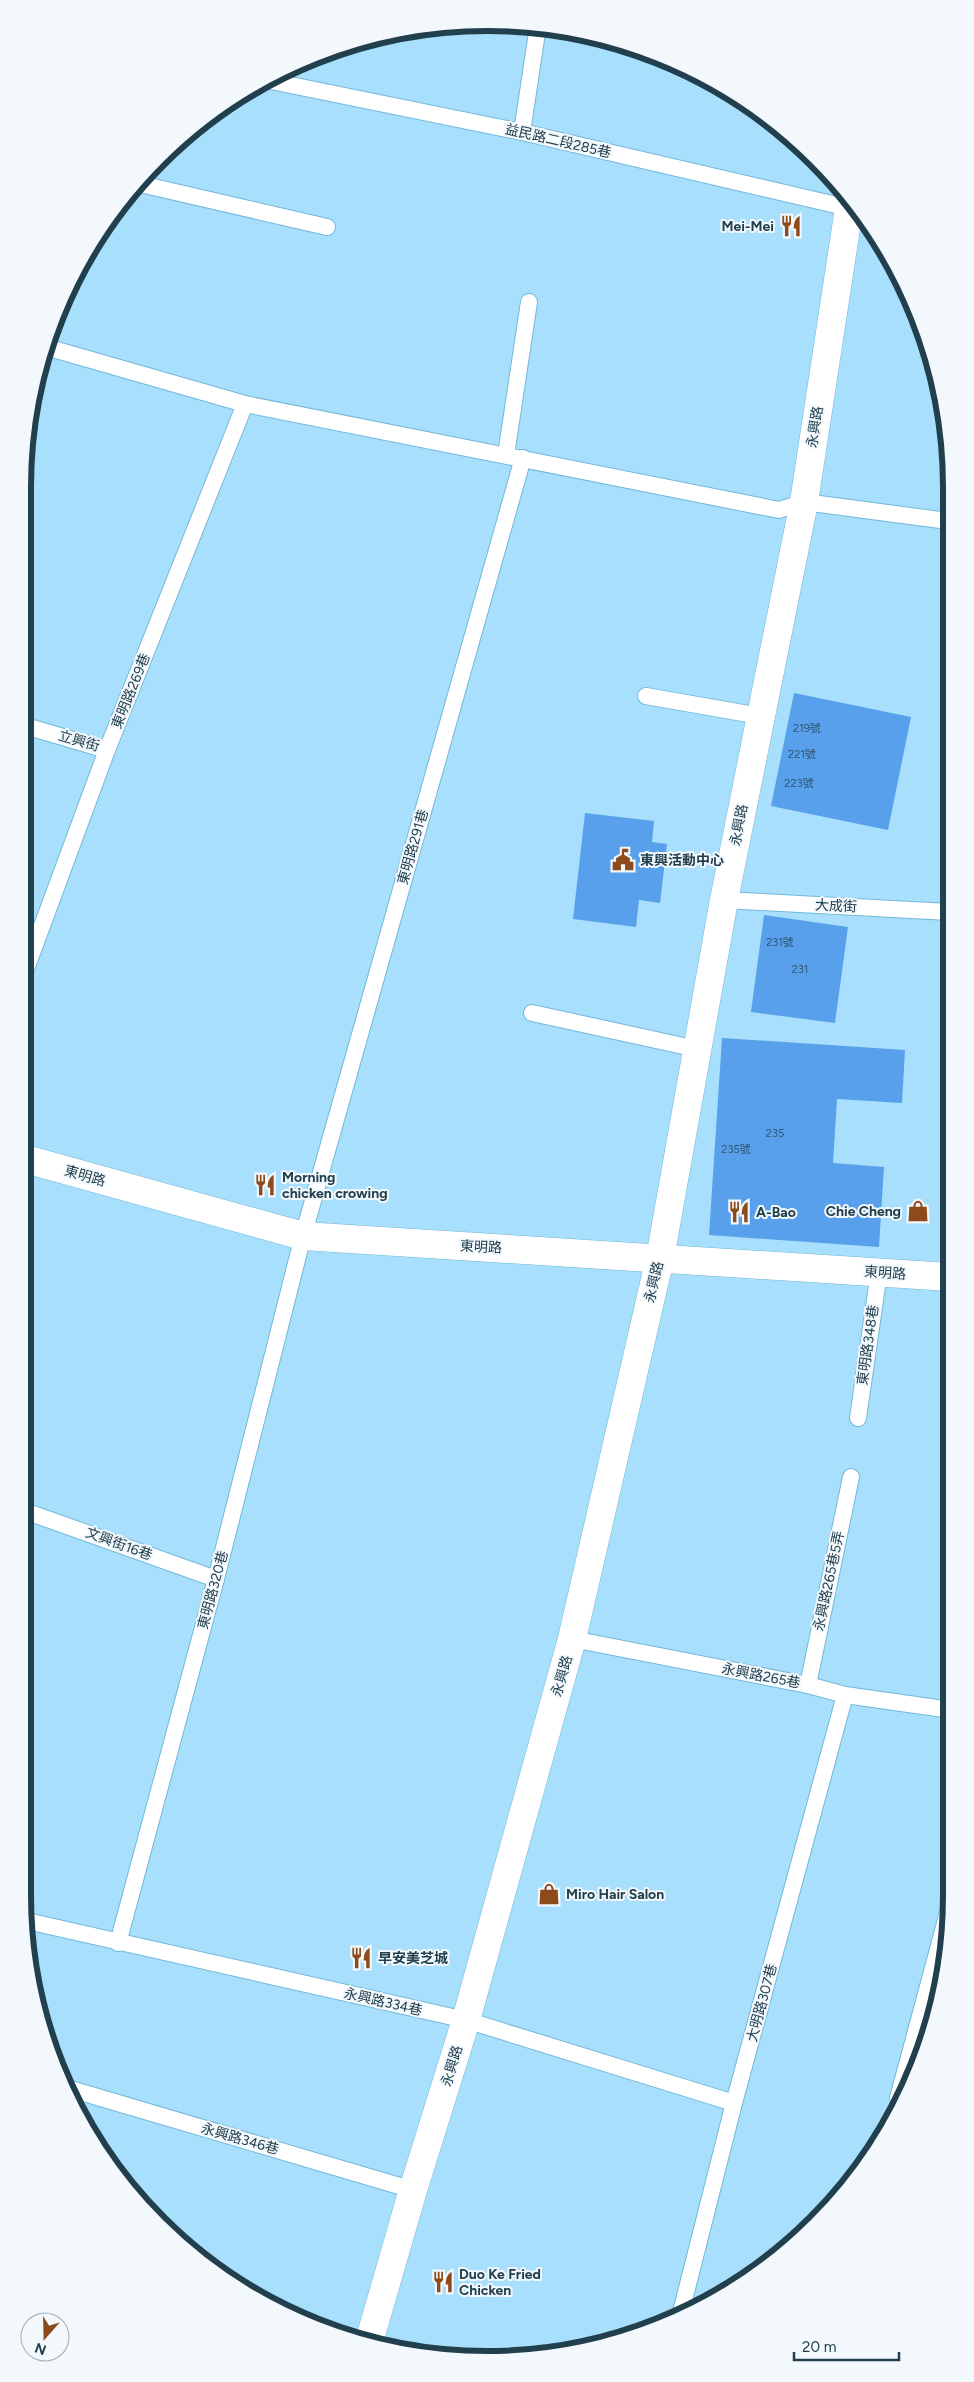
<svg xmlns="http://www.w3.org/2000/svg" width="974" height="2382" font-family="Figtree,'Noto Sans TC',sans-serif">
<rect width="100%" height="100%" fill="#a8dffc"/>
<!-- building -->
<g fill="#58a0eb">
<path d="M 794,693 L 911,717 L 888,830 L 771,806 Z"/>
<path d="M 585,813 L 654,821 L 652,842 L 667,844 L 660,903 L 639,900 L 636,927 L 573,919 Z"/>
<path d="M 764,915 L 848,927 L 835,1023 L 751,1012 Z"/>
<path d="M 722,1038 L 905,1050 L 902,1103 L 837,1099 L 833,1163 L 884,1167 L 879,1247 L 709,1235 Z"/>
<path d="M 414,2342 L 452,2354 L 452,2355 L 426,2355 L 411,2352 Z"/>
</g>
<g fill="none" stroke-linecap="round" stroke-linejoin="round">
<!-- lane casing -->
<g stroke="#73b8da" stroke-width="18">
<g id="lane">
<path d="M 266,80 L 522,132 L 849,208"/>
<path d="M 522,132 L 538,26"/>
<path d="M 136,183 L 327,227"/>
<path d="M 46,347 L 245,404 L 779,510 L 804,502 L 948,521"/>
<path d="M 506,455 L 529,302"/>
<path d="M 646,696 L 760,716"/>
<path d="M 22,725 L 107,750"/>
<path d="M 724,900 L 949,912"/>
<path d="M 22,980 L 107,750 L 245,404"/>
<path d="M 532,1013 L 697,1049"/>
<path d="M 858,1418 L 879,1272"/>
<path d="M 22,1510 L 216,1579"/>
<path d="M 572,1639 L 808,1685 L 845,1695 L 951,1710"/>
<path d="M 808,1685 L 851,1477"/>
<path d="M 27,1921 L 466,2020 L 734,2103"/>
<path d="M 118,1943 L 216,1579 L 303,1236 L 523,458"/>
<path d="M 67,2088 L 413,2190"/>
<path d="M 898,2098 L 951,1901"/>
<path d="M 681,2312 L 734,2103 L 845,1695"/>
</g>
</g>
<!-- street casing -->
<g stroke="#73b8da" stroke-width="29">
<g id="street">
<path d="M 22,1158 L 303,1236 L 950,1277"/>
<path d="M 369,2342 L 413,2190 L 466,2020 L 572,1639 L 660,1258 L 724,900 L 804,502 L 850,202"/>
</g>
</g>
<!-- lane -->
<use href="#lane" stroke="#fff" stroke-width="16"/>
<!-- street -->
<use href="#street" stroke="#fff" stroke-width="28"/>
</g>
<!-- icons -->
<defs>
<g id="restaurant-bare" transform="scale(1.725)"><path d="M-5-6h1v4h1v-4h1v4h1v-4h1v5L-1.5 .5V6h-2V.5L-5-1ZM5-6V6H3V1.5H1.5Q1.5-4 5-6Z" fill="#8d4a1b" stroke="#f2f8fc" stroke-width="2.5" paint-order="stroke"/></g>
<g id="civic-bare" transform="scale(1.725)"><path d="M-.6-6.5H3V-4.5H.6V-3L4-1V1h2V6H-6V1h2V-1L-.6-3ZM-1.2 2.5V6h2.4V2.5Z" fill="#8d4a1b" stroke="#f2f8fc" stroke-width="2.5" paint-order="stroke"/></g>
<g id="shop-bare" transform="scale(1.725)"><path d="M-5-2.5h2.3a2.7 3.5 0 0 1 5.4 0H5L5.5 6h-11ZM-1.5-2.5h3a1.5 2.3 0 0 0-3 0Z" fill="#8d4a1b" stroke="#f2f8fc" stroke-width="2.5" paint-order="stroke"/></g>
</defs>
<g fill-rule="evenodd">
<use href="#restaurant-bare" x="791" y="226"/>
<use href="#civic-bare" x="623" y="860"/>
<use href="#restaurant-bare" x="265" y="1185"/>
<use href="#shop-bare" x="918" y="1211"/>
<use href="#restaurant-bare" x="739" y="1212"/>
<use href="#shop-bare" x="549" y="1894"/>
<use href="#restaurant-bare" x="361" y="1958"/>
<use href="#restaurant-bare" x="443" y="2282"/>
</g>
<g text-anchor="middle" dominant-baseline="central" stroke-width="4" stroke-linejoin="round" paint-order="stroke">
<!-- number labels -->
<g font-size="11" fill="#305774">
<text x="807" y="728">219號</text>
<text x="802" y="754">221號</text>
<text x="799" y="783">223號</text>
<text x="780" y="942">231號</text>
<text x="800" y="969">231</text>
<text x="775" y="1133">235</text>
<text x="736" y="1149">235號</text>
</g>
<!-- street labels -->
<g font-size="14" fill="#223f4d" stroke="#f2f8fc">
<text transform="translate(558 141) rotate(13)">益民路二段285巷</text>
<text transform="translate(815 427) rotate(-81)">永興路</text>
<text transform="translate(131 691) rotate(-68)">東明路269巷</text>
<text transform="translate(79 741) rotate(16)">立興街</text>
<text transform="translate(739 825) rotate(-79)">永興路</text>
<text transform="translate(413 847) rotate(-74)">東明路291巷</text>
<text transform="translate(836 906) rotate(3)">大成街</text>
<text transform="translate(85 1176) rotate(16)">東明路</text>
<text transform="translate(481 1247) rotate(3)">東明路</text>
<text transform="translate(885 1273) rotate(4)">東明路</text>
<text transform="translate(654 1282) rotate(-77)">永興路</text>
<text transform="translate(868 1345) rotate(-82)">東明路348巷</text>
<text transform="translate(119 1544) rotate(20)">文興街16巷</text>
<text transform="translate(829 1581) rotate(-78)">永興路265巷5弄</text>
<text transform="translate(213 1590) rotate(-75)">東明路320巷</text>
<text transform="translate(562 1676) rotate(-74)">永興路</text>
<text transform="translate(761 1676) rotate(11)">永興路265巷</text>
<text transform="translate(383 2002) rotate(13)">永興路334巷</text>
<text transform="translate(762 2003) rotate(-75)">大明路307巷</text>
<text transform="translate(452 2066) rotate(-73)">永興路</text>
<text transform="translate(240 2139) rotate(16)">永興路346巷</text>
</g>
<!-- poi labels -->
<g font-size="14" font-weight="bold" fill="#223f4d" stroke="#f2f8fc" text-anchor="start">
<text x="774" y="226" text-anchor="end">Mei-Mei</text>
<text x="640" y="860">東興活動中心</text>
<text x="282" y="1177">Morning<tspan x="282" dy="16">chicken crowing</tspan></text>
<text x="901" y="1211" text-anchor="end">Chie Cheng</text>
<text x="756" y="1212">A-Bao</text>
<text x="566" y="1894">Miro Hair Salon</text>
<text x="378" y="1958">早安美芝城</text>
<text x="459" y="2274">Duo Ke Fried<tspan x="459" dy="16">Chicken</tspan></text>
</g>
</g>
<!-- crop -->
<path d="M0 0H974V2382H0ZM487 31H487A456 456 0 0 1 943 487V1895A456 456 0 0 1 487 2351H487A456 456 0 0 1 31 1895V487A456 456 0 0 1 487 31Z" fill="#f2f8fc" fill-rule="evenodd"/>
<path fill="none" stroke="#223f4d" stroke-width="6" d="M487 31H487A456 456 0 0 1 943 487V1895A456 456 0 0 1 487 2351H487A456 456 0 0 1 31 1895V487A456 456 0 0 1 487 31Z"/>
<!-- north arrow -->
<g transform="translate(45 2337) rotate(200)"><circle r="24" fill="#f2f8fc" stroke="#9faeb6"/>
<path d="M0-4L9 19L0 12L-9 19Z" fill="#8d4a1b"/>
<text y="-8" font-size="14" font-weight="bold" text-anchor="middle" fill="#223f4d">N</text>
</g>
<!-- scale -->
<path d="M794 2352v8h105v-8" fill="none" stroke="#223f4d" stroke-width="2.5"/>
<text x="802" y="2352" font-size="15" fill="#223f4d" stroke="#f2f8fc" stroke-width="4" paint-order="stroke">20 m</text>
</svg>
